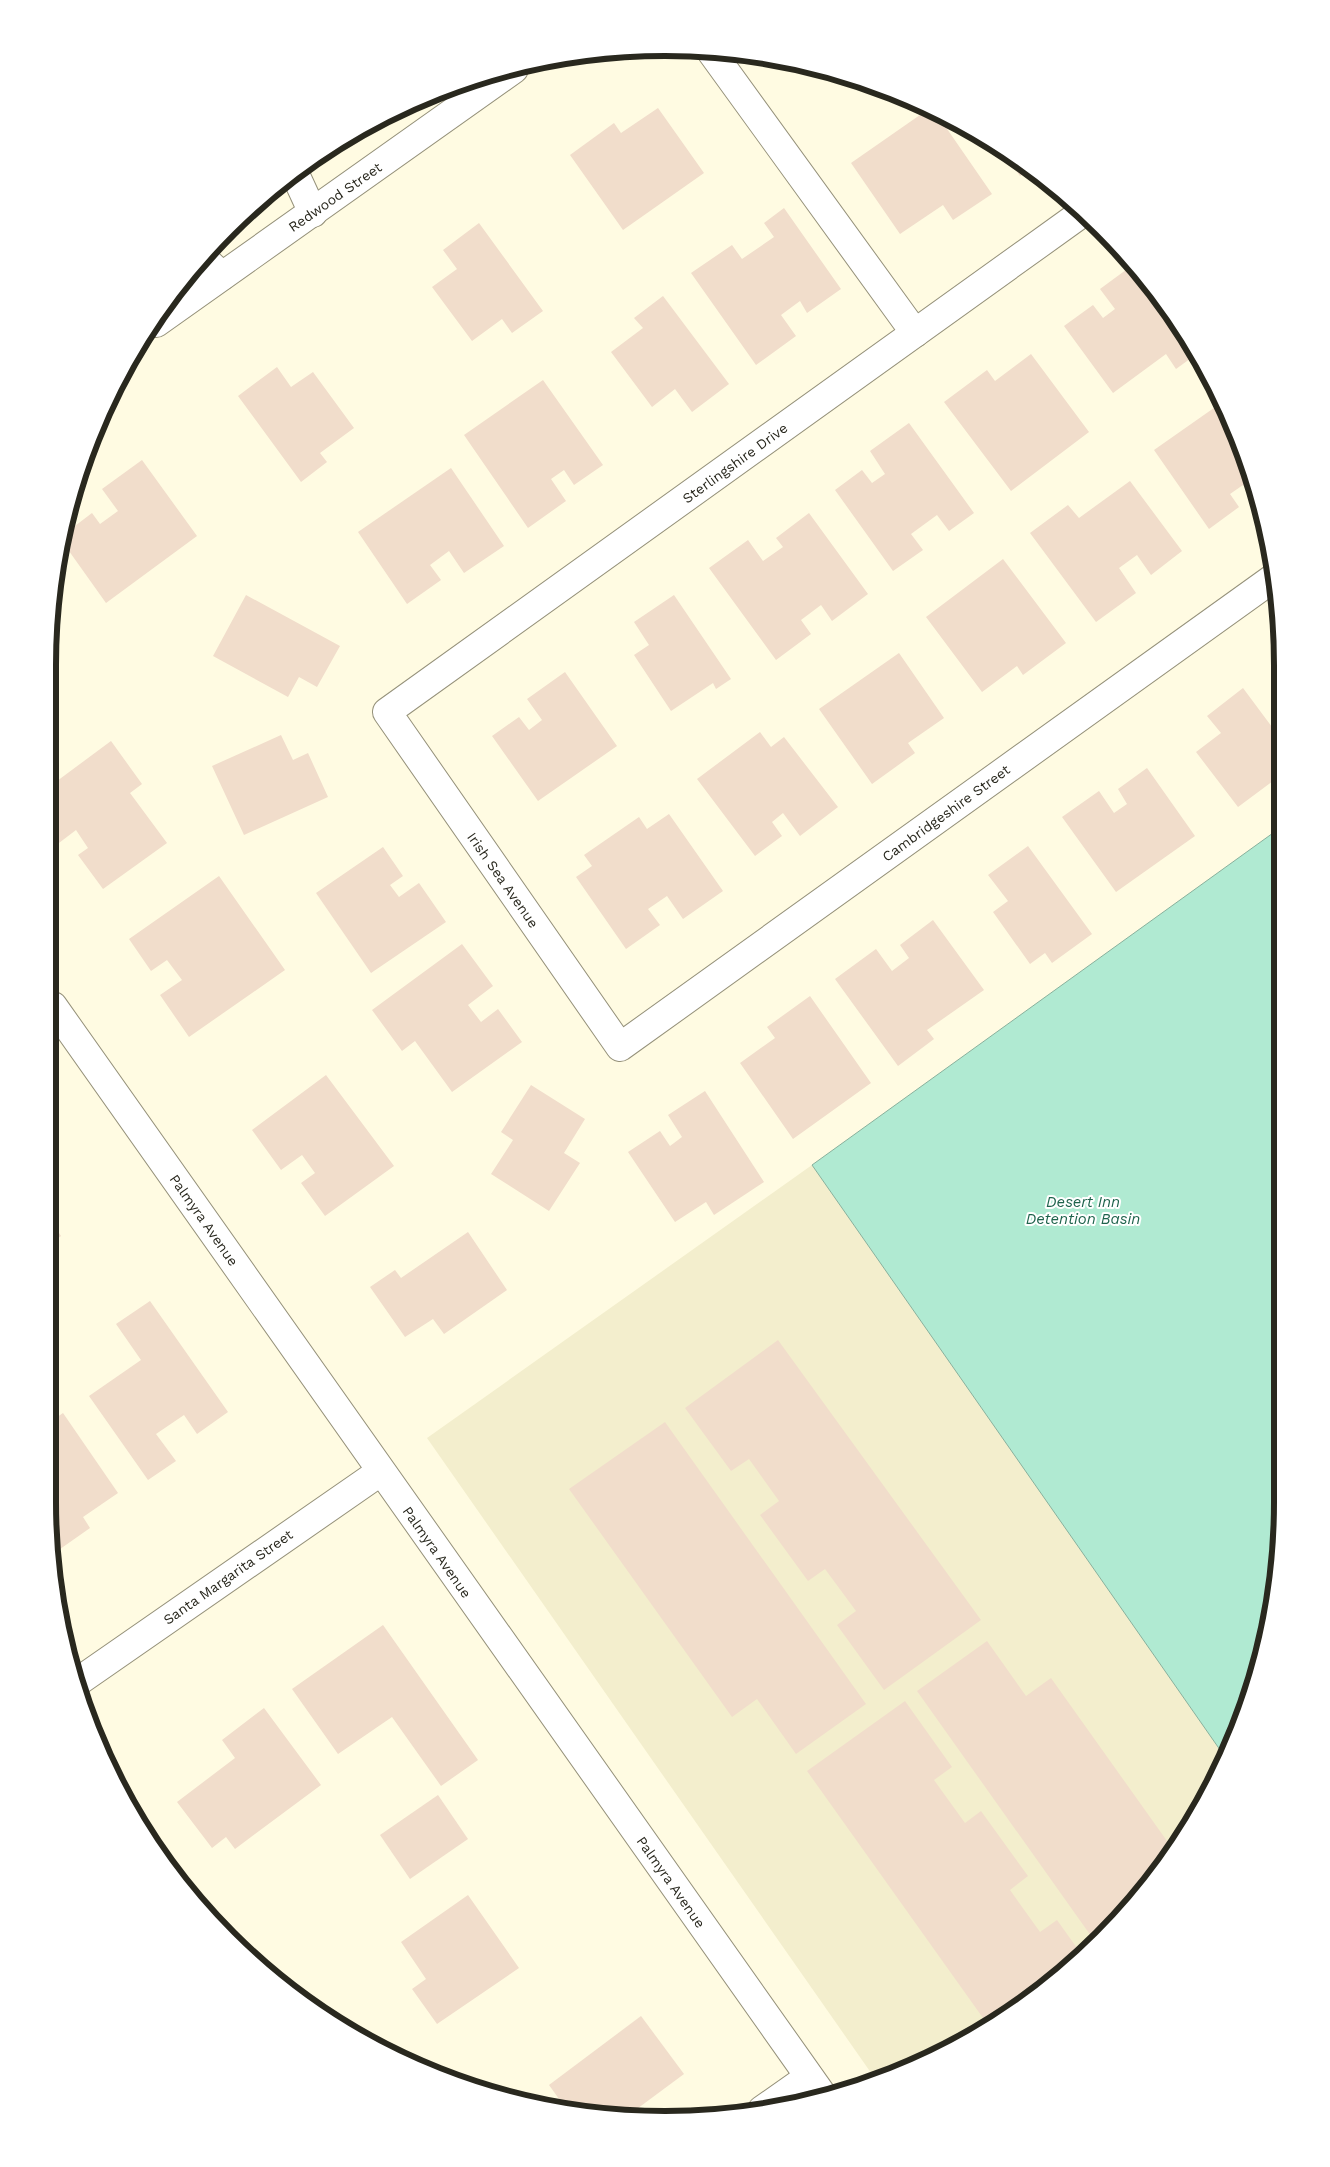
<svg xmlns="http://www.w3.org/2000/svg" width="1330" height="2167" font-family="'Work Sans',sans-serif">
<rect width="100%" height="100%" fill="#fffbe2"/>
<!-- built -->
<path fill="#f3eecd" d="M 812,1165 L 1225,1757 L 1155,1878 L 1101,1939 L 1008,2015 L 876,2080 L 427,1438 Z"/>
<!-- water -->
<path fill="#b0ead2" stroke="#88b09c" d="M 1280,828 L 1277,1582 L 1236,1738 L 1225,1757 L 812,1165 Z"/>
<!-- building -->
<g fill="#f1ddcb">
<path d="M 826,69 L 841,75 L 846,76 L 836,83 Z"/>
<path d="M 658,108 L 704,173 L 623,230 L 570,155 L 614,123 L 621,133 Z"/>
<path d="M 930,108 L 934,110 L 992,194 L 953,220 L 943,205 L 900,234 L 851,163 Z"/>
<path d="M 1001,150 L 1031,169 L 1020,176 Z"/>
<path d="M 784,208 L 841,289 L 807,313 L 800,301 L 781,315 L 796,336 L 756,365 L 691,273 L 732,245 L 742,259 L 774,237 L 764,223 Z"/>
<path d="M 479,223 L 543,311 L 512,333 L 502,319 L 472,341 L 432,287 L 457,269 L 443,250 Z"/>
<path d="M 1134,264 L 1198,353 L 1176,369 L 1166,354 L 1113,393 L 1064,326 L 1093,305 L 1103,318 L 1115,309 L 1100,289 Z"/>
<path d="M 663,296 L 729,384 L 692,412 L 675,389 L 652,407 L 611,352 L 643,328 L 634,318 Z"/>
<path d="M 1031,354 L 1089,432 L 1011,491 L 944,402 L 987,370 L 995,381 Z"/>
<path d="M 277,367 L 291,387 L 313,372 L 354,428 L 320,453 L 327,462 L 301,482 L 238,396 Z"/>
<path d="M 543,380 L 603,465 L 574,485 L 564,470 L 551,479 L 566,501 L 528,528 L 464,435 Z"/>
<path d="M 1221,403 L 1250,467 L 1258,507 L 1243,485 L 1230,494 L 1239,507 L 1209,529 L 1154,450 Z"/>
<path d="M 909,423 L 974,513 L 949,531 L 937,515 L 911,534 L 923,550 L 893,571 L 835,490 L 862,470 L 872,483 L 885,474 L 870,451 Z"/>
<path d="M 142,460 L 197,536 L 106,603 L 64,544 L 67,532 L 92,513 L 100,524 L 118,511 L 102,489 Z"/>
<path d="M 451,468 L 504,546 L 464,573 L 449,551 L 430,565 L 441,580 L 407,604 L 358,532 Z"/>
<path d="M 1130,481 L 1182,551 L 1151,575 L 1137,555 L 1119,568 L 1136,593 L 1096,622 L 1030,533 L 1068,505 L 1079,518 Z"/>
<path d="M 809,513 L 868,594 L 832,621 L 821,605 L 801,620 L 811,634 L 776,660 L 709,568 L 748,540 L 763,561 L 783,547 L 776,538 Z"/>
<path d="M 1003,559 L 1066,643 L 1023,675 L 1017,666 L 982,692 L 926,617 Z"/>
<path d="M 246,595 L 340,646 L 317,687 L 299,677 L 288,697 L 213,656 Z"/>
<path d="M 674,595 L 731,679 L 716,689 L 713,683 L 671,711 L 634,655 L 649,645 L 634,622 Z"/>
<path d="M 899,653 L 944,718 L 908,743 L 915,753 L 872,784 L 819,709 Z"/>
<path d="M 565,672 L 617,746 L 538,801 L 492,736 L 519,717 L 529,730 L 542,720 L 527,699 Z"/>
<path d="M 1243,688 L 1281,739 L 1281,775 L 1238,807 L 1196,752 L 1221,733 L 1207,716 Z"/>
<path d="M 760,732 L 771,747 L 784,737 L 838,807 L 800,836 L 783,813 L 772,822 L 782,836 L 755,856 L 697,779 Z"/>
<path d="M 281,735 L 293,760 L 308,753 L 328,797 L 244,835 L 212,766 Z"/>
<path d="M 111,741 L 142,784 L 130,793 L 167,843 L 103,889 L 78,855 L 88,848 L 76,830 L 55,846 L 53,843 L 53,784 Z"/>
<path d="M 1147,768 L 1195,836 L 1116,892 L 1062,817 L 1099,791 L 1114,813 L 1127,804 L 1118,789 Z"/>
<path d="M 669,814 L 723,891 L 683,919 L 667,896 L 648,909 L 660,925 L 626,949 L 576,877 L 592,866 L 584,855 L 639,817 L 647,829 Z"/>
<path d="M 1028,846 L 1092,934 L 1052,963 L 1045,953 L 1030,964 L 993,912 L 1008,901 L 988,875 Z"/>
<path d="M 383,847 L 403,876 L 390,885 L 399,897 L 419,883 L 446,922 L 371,973 L 316,893 Z"/>
<path d="M 219,876 L 285,970 L 189,1037 L 160,995 L 182,980 L 167,960 L 151,971 L 129,939 Z"/>
<path d="M 933,920 L 984,990 L 927,1030 L 934,1039 L 898,1066 L 835,979 L 876,949 L 892,971 L 909,958 L 900,945 Z"/>
<path d="M 462,944 L 493,986 L 468,1005 L 481,1022 L 498,1009 L 522,1042 L 452,1092 L 415,1041 L 402,1051 L 372,1010 Z"/>
<path d="M 810,996 L 871,1083 L 793,1139 L 740,1063 L 775,1038 L 767,1027 Z"/>
<path d="M 326,1075 L 394,1166 L 325,1216 L 301,1183 L 315,1173 L 302,1155 L 281,1170 L 252,1130 Z"/>
<path d="M 531,1085 L 585,1119 L 564,1153 L 580,1163 L 549,1211 L 491,1174 L 513,1140 L 501,1132 Z"/>
<path d="M 705,1091 L 764,1182 L 714,1215 L 706,1202 L 675,1222 L 628,1152 L 660,1131 L 670,1146 L 682,1137 L 668,1115 Z"/>
<path d="M 53,1224 L 61,1236 L 53,1242 Z"/>
<path d="M 468,1232 L 507,1290 L 444,1334 L 433,1319 L 405,1337 L 370,1287 L 395,1270 L 401,1278 Z"/>
<path d="M 150,1301 L 228,1412 L 197,1434 L 184,1415 L 156,1434 L 176,1461 L 148,1480 L 89,1396 L 141,1360 L 116,1324 Z"/>
<path d="M 778,1340 L 981,1620 L 884,1690 L 837,1625 L 856,1611 L 825,1569 L 808,1581 L 760,1515 L 779,1501 L 749,1459 L 731,1471 L 685,1408 Z"/>
<path d="M 63,1413 L 118,1493 L 83,1517 L 90,1528 L 53,1554 L 53,1420 Z"/>
<path d="M 665,1422 L 866,1704 L 796,1754 L 757,1699 L 732,1717 L 569,1489 Z"/>
<path d="M 383,1625 L 478,1760 L 441,1786 L 392,1717 L 338,1754 L 292,1689 Z"/>
<path d="M 987,1641 L 1026,1696 L 1051,1678 L 1172,1848 L 1155,1878 L 1096,1943 L 917,1691 Z"/>
<path d="M 905,1701 L 952,1767 L 934,1780 L 965,1823 L 981,1811 L 1028,1876 L 1010,1890 L 1040,1932 L 1057,1920 L 1082,1955 L 1008,2015 L 988,2025 L 807,1771 Z"/>
<path d="M 264,1708 L 321,1785 L 235,1849 L 226,1837 L 212,1848 L 177,1802 L 235,1758 L 222,1740 Z"/>
<path d="M 438,1795 L 468,1839 L 410,1879 L 380,1835 Z"/>
<path d="M 149,1833 L 194,1896 L 192,1897 L 175,1878 Z"/>
<path d="M 468,1895 L 519,1968 L 437,2024 L 412,1989 L 426,1979 L 401,1942 Z"/>
<path d="M 641,2016 L 684,2074 L 626,2117 L 584,2114 L 567,2110 L 549,2085 Z"/>
</g>
<g fill="none" stroke-linecap="round" stroke-linejoin="round">
<!-- minor casing -->
<g stroke="#95917a" stroke-width="30">
<g id="minor">
<path d="M 710,50 L 915,333"/>
<path d="M 295,174 L 313,213"/>
<path d="M 1082,213 L 387,712 L 620,1047 L 1272,579"/>
<path d="M 204,259 L 222,276"/>
<path d="M 156,323 L 514,69"/>
<path d="M 53,1006 L 823,2096"/>
<path d="M 76,1683 L 380,1472"/>
<path d="M 762,2110 L 809,2077"/>
</g>
</g>
<!-- minor -->
<use href="#minor" stroke="#fff" stroke-width="28"/>
</g>
<g text-anchor="middle" dominant-baseline="central" stroke-width="4" stroke-linejoin="round" paint-order="stroke">
<!-- street labels -->
<g font-size="14" fill="#29281e" stroke="#fff">
<text transform="translate(335 197) rotate(-35)">Redwood Street</text>
<text transform="translate(735 463) rotate(-36)">Sterlingshire Drive</text>
<text transform="translate(946 813) rotate(-36)">Cambridgeshire Street</text>
<text transform="translate(503 880) rotate(55)">Irish Sea Avenue</text>
<text transform="translate(204 1220) rotate(55)">Palmyra Avenue</text>
<text transform="translate(437 1552) rotate(55)">Palmyra Avenue</text>
<text transform="translate(228 1577) rotate(-35)">Santa Margarita Street</text>
<text transform="translate(671 1882) rotate(55)">Palmyra Avenue</text>
</g>
<!-- water labels -->
<g font-size="15" font-style="italic" fill="#1e634c" stroke="#fff">
<text x="1083" y="1202">Desert Inn<tspan x="1083" dy="17">Detention Basin</tspan></text>
</g>
</g>
<!-- crop -->
<path d="M0 0H1330V2167H0ZM665 56H665A609 609 0 0 1 1274 665V1502A609 609 0 0 1 665 2111H665A609 609 0 0 1 56 1502V665A609 609 0 0 1 665 56Z" fill="#fff" fill-rule="evenodd"/>
<path fill="none" stroke="#29281e" stroke-width="6" d="M665 56H665A609 609 0 0 1 1274 665V1502A609 609 0 0 1 665 2111H665A609 609 0 0 1 56 1502V665A609 609 0 0 1 665 56Z"/>
</svg>
